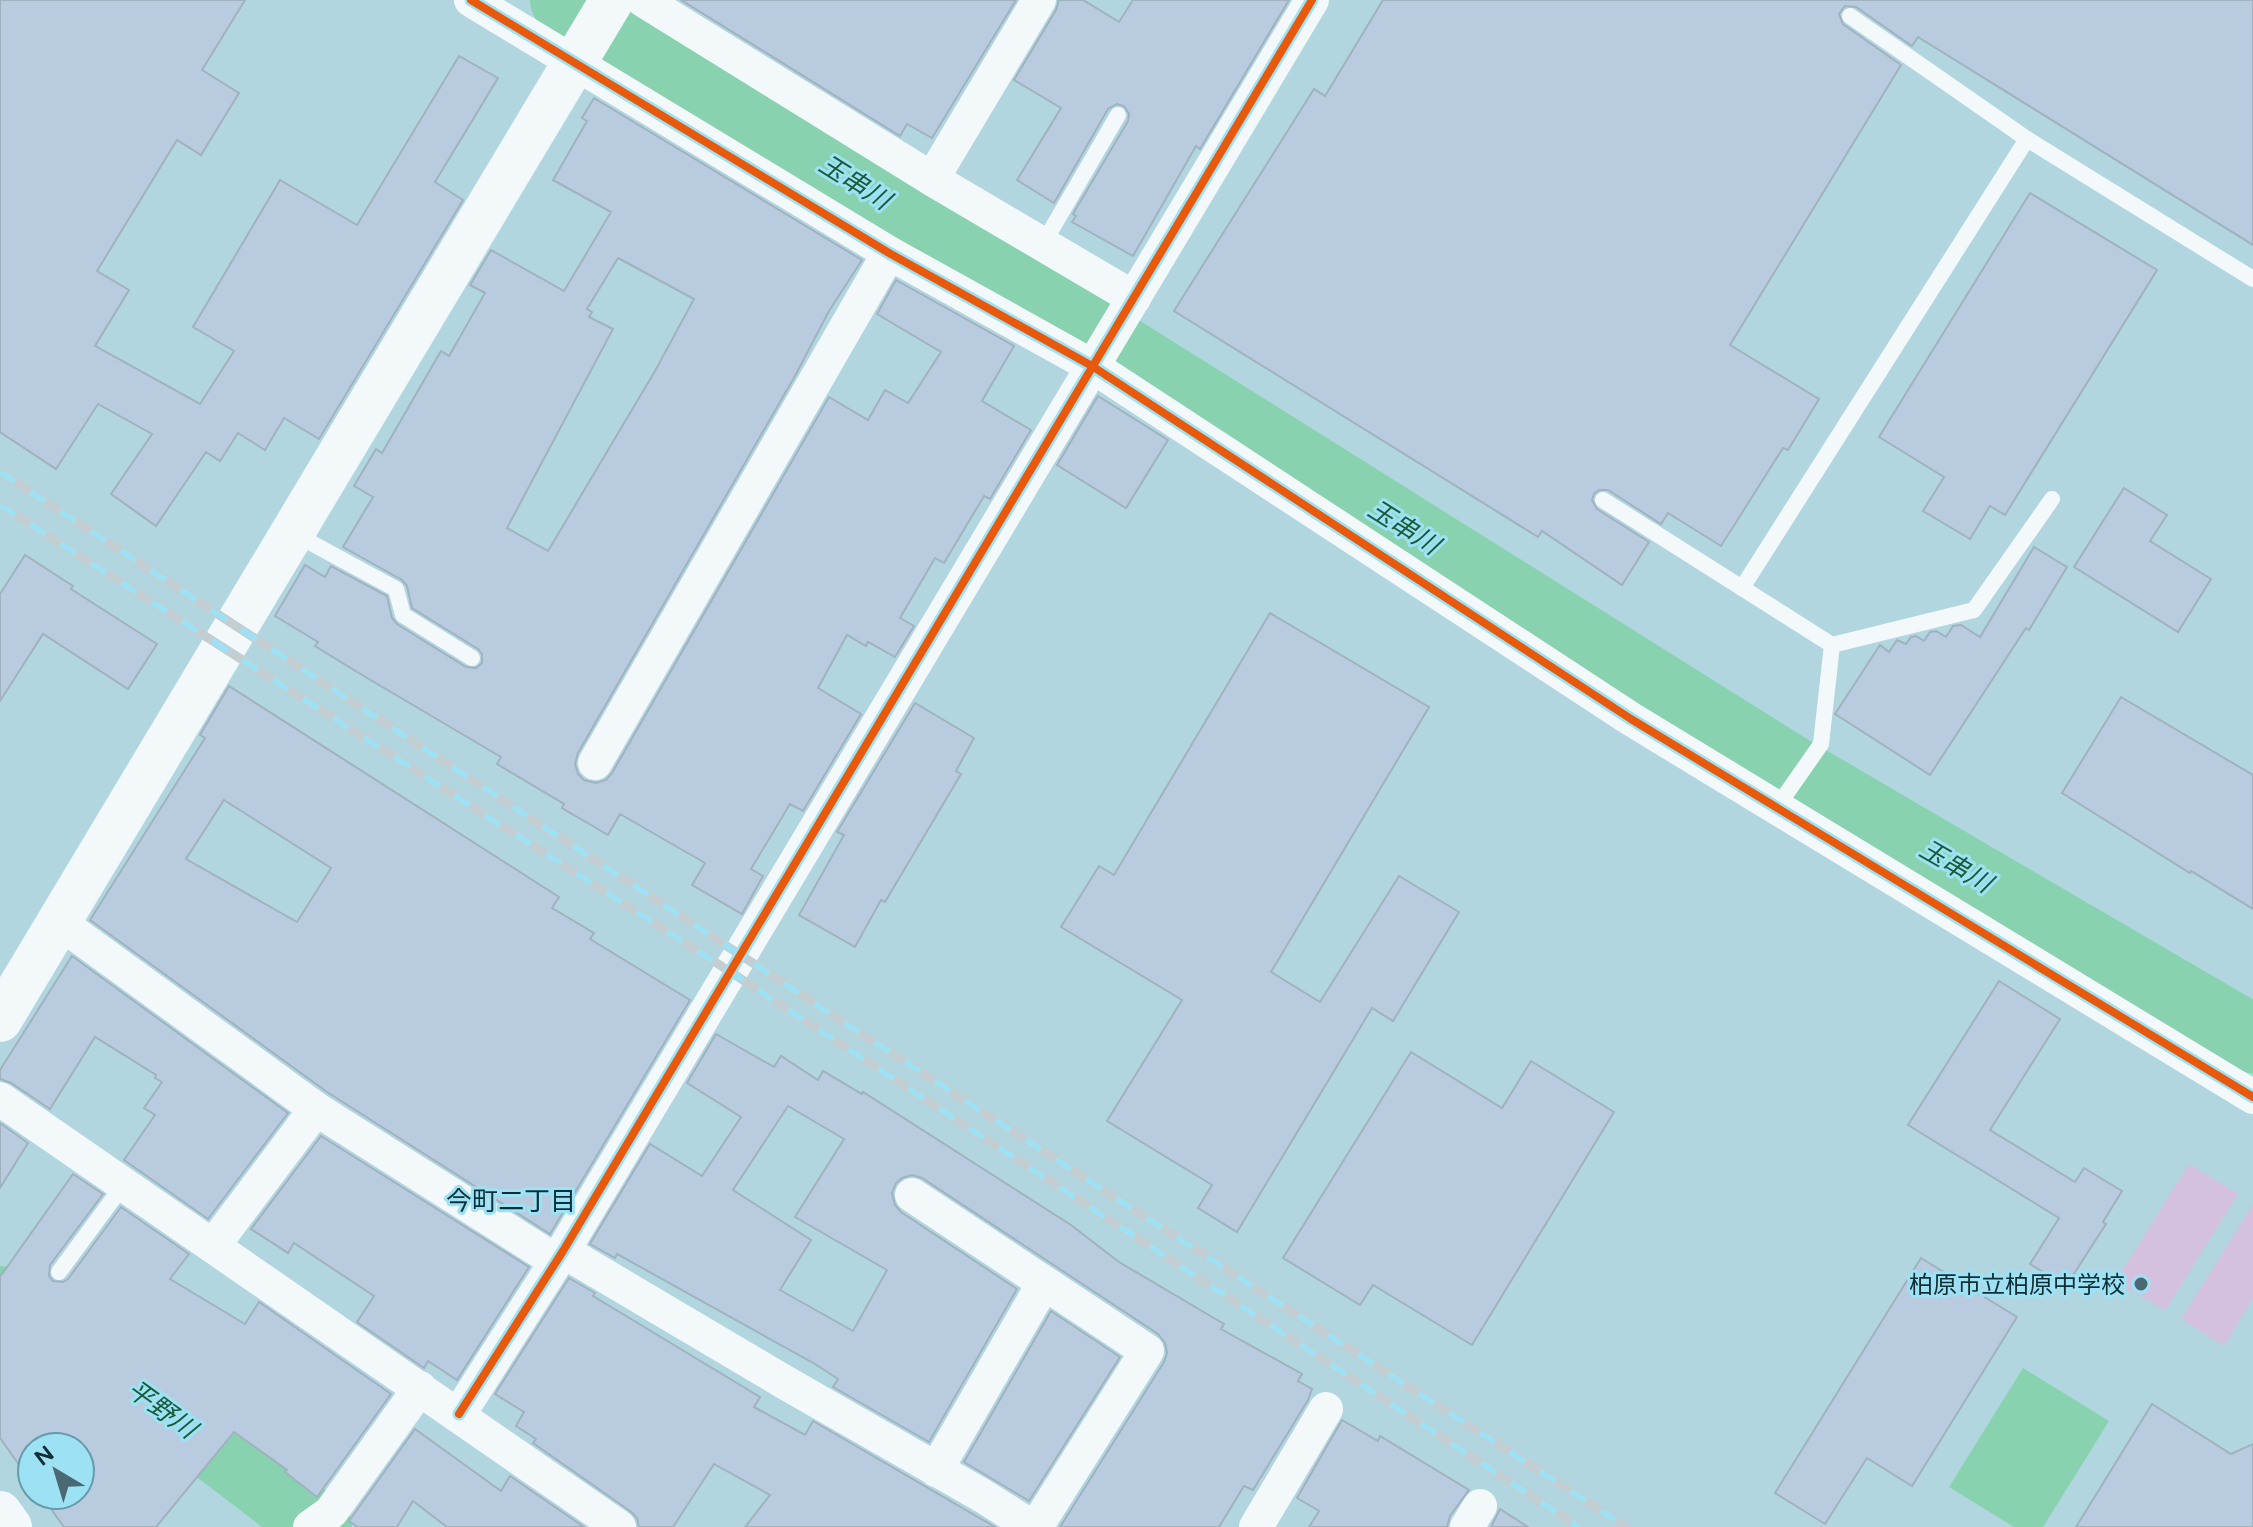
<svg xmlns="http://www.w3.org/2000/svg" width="2253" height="1527" font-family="Figtree,'Noto Sans JP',sans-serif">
<rect width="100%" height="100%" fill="#b1d6e0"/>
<!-- green -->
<g fill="#d4c1df">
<path d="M 2189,1164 L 2238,1194 L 2165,1311 L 2116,1281 Z"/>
<path d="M 2253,1204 L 2253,1298 L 2224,1346 L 2181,1319 Z"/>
</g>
<!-- water -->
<path fill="#88d2b0" d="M 2023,1368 L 2109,1421 L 2043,1527 L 2014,1527 L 1949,1487 Z"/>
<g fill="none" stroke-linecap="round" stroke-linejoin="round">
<!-- river -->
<g stroke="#88d2b0" stroke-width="68">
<path d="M 564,0 L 1791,769 L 2253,1039"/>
<path d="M 0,1300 L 139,1390 L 318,1527"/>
</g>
</g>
<!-- building -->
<g fill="#b9ccdf" stroke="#a0b2c0" stroke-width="2" fill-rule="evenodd">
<path d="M 0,0 L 245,0 L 202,70 L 239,93 L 201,155 L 177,140 L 97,271 L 129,290 L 95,346 L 200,404 L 234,351 L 193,327 L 280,180 L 357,225 L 459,56 L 498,78 L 435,182 L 463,200 L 319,439 L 284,418 L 265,450 L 238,433 L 220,461 L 206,452 L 156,526 L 111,494 L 152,434 L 98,404 L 56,469 L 0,432 Z"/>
<path d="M 681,0 L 1016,0 L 932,138 L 907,124 L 900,136 Z"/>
<path d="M 1059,0 L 1083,0 L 1119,22 L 1133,0 L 1289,0 L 1200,149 L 1196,146 L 1133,256 L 1072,222 L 1076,216 L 1073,214 L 1128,121 L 1129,114 L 1124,106 L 1117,104 L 1108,109 L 1054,203 L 1017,180 L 1061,108 L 1014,80 L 1056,10 Z"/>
<path d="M 1383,0 L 2253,0 L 2253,245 L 1918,37 L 1912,46 L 1856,7 L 1845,6 L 1839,14 L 1843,24 L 1901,65 L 1730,345 L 1819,399 L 1788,450 L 1783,448 L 1721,546 L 1668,513 L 1661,524 L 1608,490 L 1599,490 L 1594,494 L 1592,500 L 1597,509 L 1649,542 L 1622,585 L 1542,531 L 1538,537 L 1174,311 L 1314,89 L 1325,96 Z"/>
<path d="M 594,98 L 862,260 L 829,311 L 795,376 L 578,753 L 575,764 L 578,774 L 584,780 L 596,783 L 606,780 L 612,773 L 829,397 L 868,420 L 885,390 L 908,403 L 941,352 L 877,314 L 896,280 L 1014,346 L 982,401 L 1031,430 L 990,499 L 984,496 L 944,563 L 935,558 L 900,618 L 914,626 L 895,657 L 868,642 L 866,646 L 847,635 L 818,688 L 861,714 L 803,811 L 790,804 L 751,869 L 763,876 L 742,914 L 692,885 L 705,863 L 620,814 L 608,835 L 562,808 L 564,804 L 497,764 L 501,757 L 357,672 L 315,646 L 318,642 L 275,616 L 305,565 L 325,577 L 331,566 L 387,596 L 392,618 L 397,624 L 466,667 L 476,668 L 482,663 L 482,654 L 478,649 L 412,608 L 407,586 L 402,580 L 343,547 L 373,497 L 354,486 L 376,449 L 382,453 L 441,351 L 449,356 L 485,293 L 470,285 L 491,250 L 564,291 L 611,212 L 553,180 L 587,121 L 582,118 ZM 618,258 L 694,299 L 655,371 L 548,551 L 507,528 L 613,329 L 589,317 L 592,312 L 587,309 Z"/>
<path d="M 2030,193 L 2157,270 L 2005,515 L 1990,506 L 1970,539 L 1923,511 L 1944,477 L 1879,437 Z"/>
<path d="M 1098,396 L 1168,440 L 1126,508 L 1057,465 Z"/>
<path d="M 2124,488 L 2167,515 L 2150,541 L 2211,579 L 2178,632 L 2074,567 Z"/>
<path d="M 2034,547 L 2067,567 L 2029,630 L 2026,628 L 1930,775 L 1835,714 L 1880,645 L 1889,652 L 1897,640 L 1906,644 L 1911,637 L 1916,636 L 1924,641 L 1930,632 L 1936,631 L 1946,637 L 1953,626 L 1961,625 L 1980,637 Z"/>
<path d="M 25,555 L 73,586 L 71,589 L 157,644 L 128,689 L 43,634 L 0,701 L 0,594 Z"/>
<path d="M 1270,613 L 1429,707 L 1271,972 L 1320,1002 L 1399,876 L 1459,912 L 1393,1021 L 1372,1008 L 1237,1232 L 1198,1208 L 1212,1185 L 1107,1121 L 1182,1000 L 1061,927 L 1099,866 L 1114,875 Z"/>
<path d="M 229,686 L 559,897 L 552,908 L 594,933 L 590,939 L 690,1000 L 550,1234 L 327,1092 L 90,920 L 205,738 L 200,735 ZM 224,800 L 331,868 L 297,922 L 186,859 Z"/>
<path d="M 2121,697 L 2253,775 L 2253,909 L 2191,871 L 2190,873 L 2062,793 Z"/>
<path d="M 915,703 L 974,738 L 956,771 L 961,774 L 885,902 L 881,900 L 855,947 L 799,915 L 844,835 L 837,832 Z"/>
<path d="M 72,956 L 288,1113 L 208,1219 L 124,1160 L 155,1115 L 144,1108 L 162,1082 L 155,1078 L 156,1075 L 95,1037 L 50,1109 L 11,1083 L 0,1079 L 0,1070 Z"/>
<path d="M 1999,981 L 2060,1019 L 1990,1130 L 2075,1182 L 2084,1168 L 2122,1191 L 2103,1222 L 2106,1224 L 2066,1286 L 2030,1264 L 2059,1218 L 1908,1125 Z"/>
<path d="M 716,1034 L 774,1067 L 781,1056 L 818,1080 L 823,1071 L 862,1094 L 863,1092 L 1071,1225 L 1119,1262 L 1224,1324 L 1221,1329 L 1302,1374 L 1298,1381 L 1312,1389 L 1308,1400 L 1253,1490 L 1244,1486 L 1219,1527 L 1060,1527 L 1164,1362 L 1167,1353 L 1165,1343 L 1158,1334 L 922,1178 L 912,1175 L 902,1178 L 896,1183 L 892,1193 L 895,1205 L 901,1212 L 1017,1289 L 929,1442 L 833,1387 L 838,1379 L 815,1364 L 617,1254 L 615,1258 L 590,1244 L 650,1144 L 702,1176 L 741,1117 L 687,1083 ZM 788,1106 L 844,1139 L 795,1217 L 887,1270 L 853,1331 L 780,1290 L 811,1240 L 733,1190 Z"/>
<path d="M 1411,1052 L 1502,1108 L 1531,1061 L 1614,1112 L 1472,1345 L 1373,1285 L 1360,1305 L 1283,1258 Z"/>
<path d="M 0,1123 L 28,1143 L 0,1188 Z"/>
<path d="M 321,1136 L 529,1267 L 457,1380 L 428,1361 L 424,1368 L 357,1322 L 374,1296 L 294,1243 L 288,1253 L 251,1229 Z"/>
<path d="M 73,1174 L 103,1194 L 50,1265 L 49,1276 L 53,1281 L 63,1282 L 68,1279 L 121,1207 L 189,1254 L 170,1279 L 245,1324 L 259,1302 L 391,1394 L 317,1497 L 285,1472 L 287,1470 L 234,1432 L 156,1527 L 64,1527 L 41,1495 L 80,1495 L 80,1447 L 32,1447 L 32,1483 L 0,1438 L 0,1277 Z"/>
<path d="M 1921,1258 L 2017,1317 L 1912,1486 L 1867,1458 L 1825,1524 L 1775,1493 Z"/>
<path d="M 569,1278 L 595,1293 L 593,1296 L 760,1397 L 754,1407 L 805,1435 L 813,1421 L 995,1527 L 745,1527 L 770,1495 L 714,1464 L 673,1527 L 639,1527 L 637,1518 L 630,1511 L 533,1443 L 536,1439 L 516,1426 L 524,1412 L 495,1394 Z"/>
<path d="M 1051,1311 L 1120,1357 L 1029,1501 L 964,1462 Z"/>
<path d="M 2152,1404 L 2231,1454 L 2253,1444 L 2253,1527 L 2076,1527 Z"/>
<path d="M 1342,1420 L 1378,1441 L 1380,1436 L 1469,1490 L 1450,1516 L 1447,1527 L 1309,1527 L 1319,1511 L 1297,1498 Z"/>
<path d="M 415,1429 L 501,1491 L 510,1476 L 584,1527 L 447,1527 L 413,1501 L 397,1527 L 358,1527 L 349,1521 Z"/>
<path d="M 1500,1509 L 1528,1527 L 1491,1527 Z"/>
</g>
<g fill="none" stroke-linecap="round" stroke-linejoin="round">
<!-- lane -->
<g stroke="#f3f9fa" stroke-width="16">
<path d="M 1850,16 L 2027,139 L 2253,279"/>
<path d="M 1043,244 L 1118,115"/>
<path d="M 1603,500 L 1832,645 L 1974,610 L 2052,499"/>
<path d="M 293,533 L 396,589 L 403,615 L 472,658"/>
<path d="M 1742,588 L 2027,139"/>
<path d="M 1777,807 L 1821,744 L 1832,645"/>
<path d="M 59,1272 L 124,1184"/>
</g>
<!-- street -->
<g stroke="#f3f9fa" stroke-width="34">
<path d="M 471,0 L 889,253 L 1092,366 L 1631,719 L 2253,1097"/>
<path d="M 643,0 L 932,179 L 1134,298"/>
<path d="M 932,179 L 1039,0"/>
<path d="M 595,763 L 889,253"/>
<path d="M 59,922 L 316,1109 L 556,1261"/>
<path d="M 0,1099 L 619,1527"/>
<path d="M 912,1195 L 1147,1351 L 1036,1527"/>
<path d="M 213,1246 L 316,1109"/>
<path d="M 563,1251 L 786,1383 L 983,1496 L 1032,1527"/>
<path d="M 459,1414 L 563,1251 L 1312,0"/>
<path d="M 936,1470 L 1044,1283"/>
<path d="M 310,1527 L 331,1512 L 420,1388"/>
<path d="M 1256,1527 L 1326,1409"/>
<path d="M 1467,1527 L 1480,1506"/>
</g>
<!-- secondary -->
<path stroke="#f3f9fa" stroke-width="44" d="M 0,1020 L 612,0"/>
<!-- highway -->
<path stroke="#f3f9fa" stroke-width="44" d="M 0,1513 L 10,1527"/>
<!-- rail casing -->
<g stroke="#c3ced2" stroke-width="9">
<g id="rail">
<path d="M 0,472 L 843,1022 L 1626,1527"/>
<path d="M 0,505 L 729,971 L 1579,1527"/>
</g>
</g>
<!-- rail -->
<use href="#rail" stroke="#9de2f4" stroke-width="6" stroke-dasharray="18" stroke-linecap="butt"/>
<!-- cycleway casing -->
<g stroke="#9de2f4" stroke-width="13">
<g id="cycleway">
<path d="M 471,0 L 889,253 L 1092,366 L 1631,719 L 2253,1097"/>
<path d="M 459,1414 L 563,1251 L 1312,0"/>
</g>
</g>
<!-- cycleway -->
<use href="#cycleway" stroke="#e8590c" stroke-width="8"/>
</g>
<!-- markers -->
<circle fill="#4a6972" stroke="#9de2f4" stroke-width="3" cx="2141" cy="1284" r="8"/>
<g text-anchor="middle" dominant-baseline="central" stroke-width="6" stroke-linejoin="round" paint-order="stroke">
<!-- poi labels -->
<g font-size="24" fill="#122f36" stroke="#9de2f4" text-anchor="end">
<text x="2125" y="1284">柏原市立柏原中学校</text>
</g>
<!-- water labels -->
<g font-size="26" font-style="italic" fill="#1a5c3a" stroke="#9de2f4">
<text transform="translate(855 182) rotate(32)">玉串川</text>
<text transform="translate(1404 527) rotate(32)">玉串川</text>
<text transform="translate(1956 866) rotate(30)">玉串川</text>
<text transform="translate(162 1409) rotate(36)">平野川</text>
</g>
<!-- neighbourhood labels -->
<g font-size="26" fill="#0c313a" stroke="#9de2f4">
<text x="511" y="1201">今町二丁目</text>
</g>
</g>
<!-- north arrow -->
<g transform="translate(56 1471) rotate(322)"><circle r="38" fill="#9de2f4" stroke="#659aa8" stroke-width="2"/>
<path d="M0-6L14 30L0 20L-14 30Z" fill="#4a6972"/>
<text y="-12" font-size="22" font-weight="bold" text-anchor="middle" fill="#122f36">N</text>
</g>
</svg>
